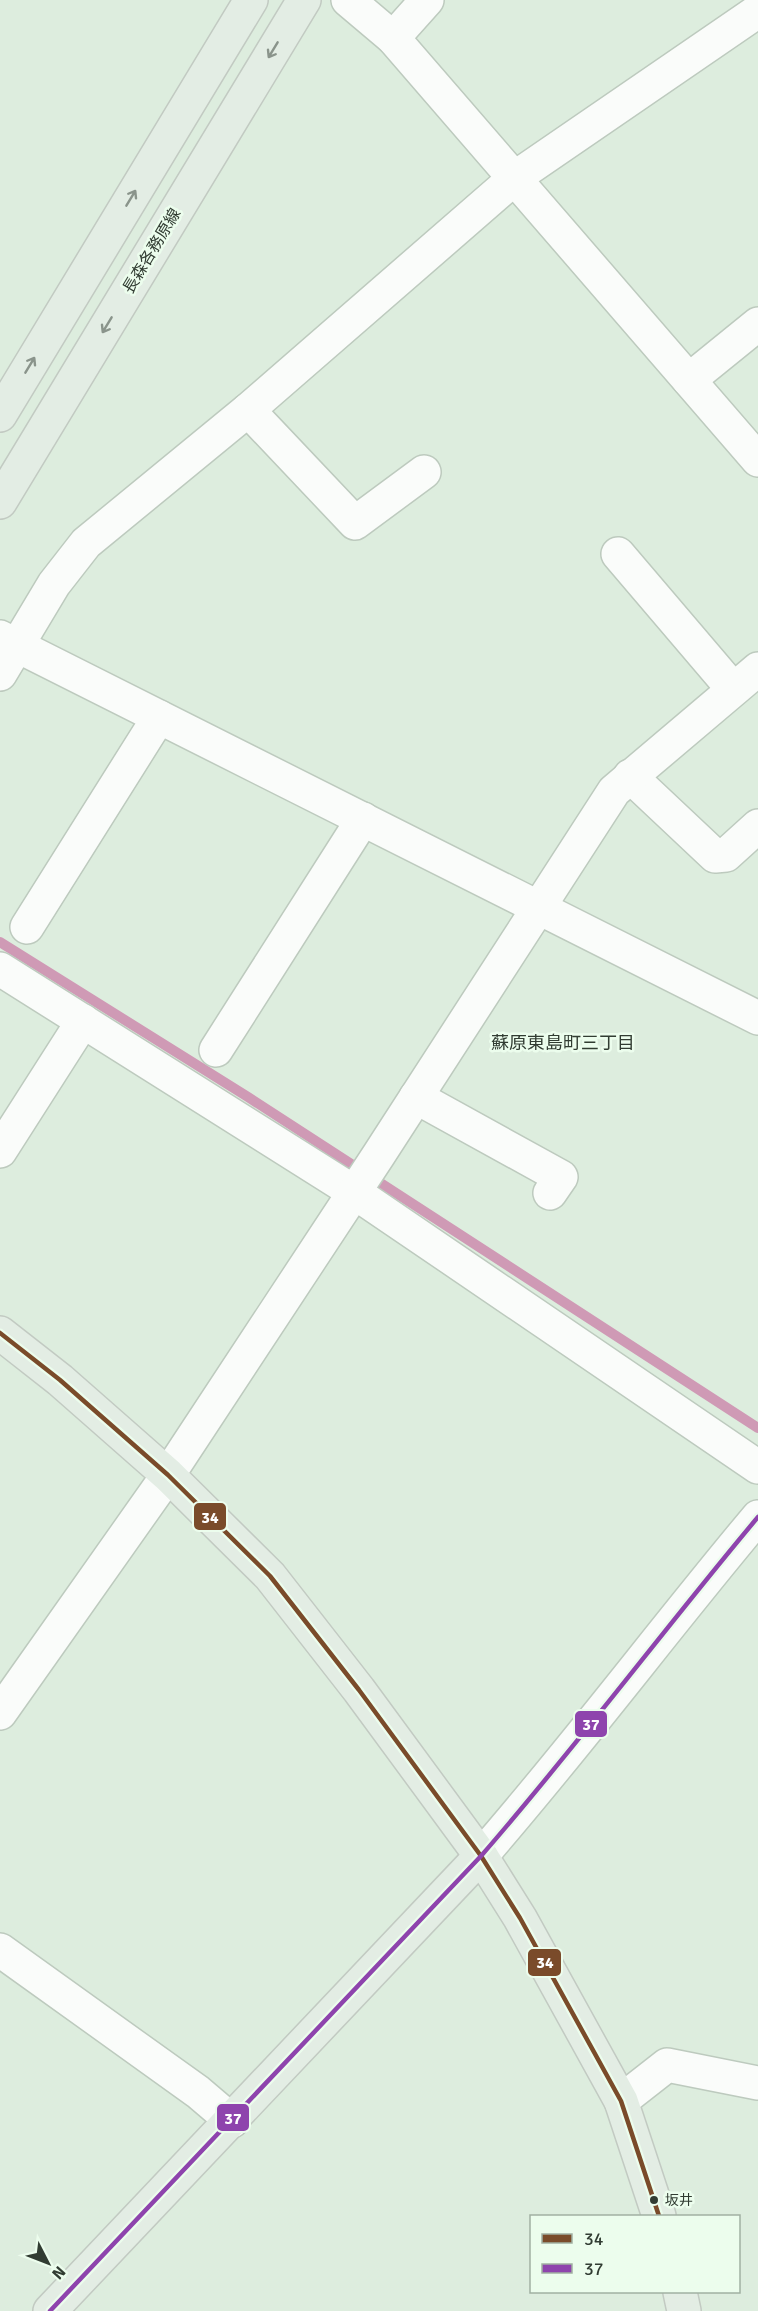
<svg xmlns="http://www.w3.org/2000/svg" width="758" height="2311" font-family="Signika,'Noto Sans JP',sans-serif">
<rect width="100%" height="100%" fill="#ddedde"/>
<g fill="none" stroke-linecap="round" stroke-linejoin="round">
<!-- stream -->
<path stroke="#cf9ab5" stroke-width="10" d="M 0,942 L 248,1097 L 758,1428"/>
<!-- minor casing -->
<g stroke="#bdcabe" stroke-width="36">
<g id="minor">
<path d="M 348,0 L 393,38 L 758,460"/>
<path d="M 393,38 L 427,0"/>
<path d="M 689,380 L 758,324"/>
<path d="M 248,410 L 355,523 L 424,472"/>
<path d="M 618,554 L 733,689"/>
<path d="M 0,637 L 758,1018"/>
<path d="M 0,674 L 54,584 L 86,543 L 248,410 L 516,177 L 758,11"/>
<path d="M 630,776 L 715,856 L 726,855 L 758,826"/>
<path d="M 27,927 L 159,717"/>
<path d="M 0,969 L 354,1192 L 758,1467"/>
<path d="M 216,1050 L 363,819"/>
<path d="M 416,1097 L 561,1177 L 550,1193"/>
<path d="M 0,1151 L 83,1021"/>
<path d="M 0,1713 L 168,1475 L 378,1156 L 614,791 L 758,669"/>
<path d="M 481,1856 C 577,1746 664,1629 758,1517"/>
<path d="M 0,1950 L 198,2092 L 232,2121"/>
<path d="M 621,2101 L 667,2065 L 758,2083"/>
</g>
</g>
<!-- major casing -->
<g stroke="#c2cac2" stroke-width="36">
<g id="major">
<path d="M 0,415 L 251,0"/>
<path d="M 0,502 L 304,0"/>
<path d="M 0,1333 L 60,1380 L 168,1475 L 270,1576 L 359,1690 L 481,1856 L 520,1918 L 621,2101 L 659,2216"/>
<path d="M 680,2292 L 684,2311"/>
<path d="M 50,2311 L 481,1856"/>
</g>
</g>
<!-- minor -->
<use href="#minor" stroke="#fafcfa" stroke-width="33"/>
<!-- major -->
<use href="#major" stroke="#e3ede4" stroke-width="33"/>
<!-- bus-1 casing -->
<g stroke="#ecfded" stroke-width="9">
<path id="bus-1" d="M 0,1333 L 60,1380 L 168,1475 L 270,1576 L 359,1690 L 481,1856 L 520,1918 L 621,2101 L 659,2216"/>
</g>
<!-- bus-2 casing -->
<g stroke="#ecfded" stroke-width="9">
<path id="bus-2" d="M 50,2311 L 481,1856 C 577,1746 664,1629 758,1517"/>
</g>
<!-- bus-1 -->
<use href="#bus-1" stroke="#7a4b2a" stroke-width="4.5"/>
<!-- bus-2 -->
<use href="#bus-2" stroke="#8e44ad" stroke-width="4.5"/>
</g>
<!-- one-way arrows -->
<defs><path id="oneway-shaft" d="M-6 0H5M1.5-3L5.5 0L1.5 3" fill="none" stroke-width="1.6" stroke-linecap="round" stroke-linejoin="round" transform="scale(1.5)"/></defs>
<g stroke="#8a948b">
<use href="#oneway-shaft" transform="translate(273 50) rotate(121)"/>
<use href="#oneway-shaft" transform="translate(131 198) rotate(-59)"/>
<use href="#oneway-shaft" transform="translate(107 325) rotate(121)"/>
<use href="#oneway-shaft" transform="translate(30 365) rotate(-59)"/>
</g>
<!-- markers -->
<circle fill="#313c32" stroke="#ecfded" stroke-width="2" cx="654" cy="2200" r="5"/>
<g text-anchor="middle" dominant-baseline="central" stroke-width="5" stroke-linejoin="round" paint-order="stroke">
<!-- bus labels -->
<g font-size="14" fill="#313c32" stroke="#ecfded" text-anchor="start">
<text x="665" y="2200">坂井</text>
</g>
<!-- street labels -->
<g font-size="16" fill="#313c32" stroke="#ecfded">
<text transform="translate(152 251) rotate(-59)">長森各務原線</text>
</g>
<!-- neighbourhood labels -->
<g font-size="18" fill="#313c32" stroke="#ecfded">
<text x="563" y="1043">蘇原東島町三丁目</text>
</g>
</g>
<g stroke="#ecfded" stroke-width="2">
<rect x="193" y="1502" width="34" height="29" rx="6" fill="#7a4b2a"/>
<rect x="574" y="1710" width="34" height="28" rx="6" fill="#8e44ad"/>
<rect x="527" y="1948" width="35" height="29" rx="6" fill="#7a4b2a"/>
<rect x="216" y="2103" width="34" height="29" rx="6" fill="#8e44ad"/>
</g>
<g font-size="16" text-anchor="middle" font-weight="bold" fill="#fff">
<text x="210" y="1523">34</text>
<text x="591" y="1730">37</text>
<text x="545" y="1968">34</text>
<text x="233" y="2124">37</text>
</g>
<!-- legend -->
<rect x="530" y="2215" width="210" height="78" fill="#ecfded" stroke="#a1b0a2" stroke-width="1.5"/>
<rect x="542" y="2234" width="30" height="9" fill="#7a4b2a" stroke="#a1b0a2" stroke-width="1.5"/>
<text x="584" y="2245" font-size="18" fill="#313c32">34</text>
<rect x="542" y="2264" width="30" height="9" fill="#8e44ad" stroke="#a1b0a2" stroke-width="1.5"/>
<text x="584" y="2275" font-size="18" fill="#313c32">37</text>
<!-- north arrow -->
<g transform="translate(48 2263) rotate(132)" stroke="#ecfded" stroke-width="4.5" paint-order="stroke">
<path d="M0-4.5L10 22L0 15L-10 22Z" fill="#313c32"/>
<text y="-9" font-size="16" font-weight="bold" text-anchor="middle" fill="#313c32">N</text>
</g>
</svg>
